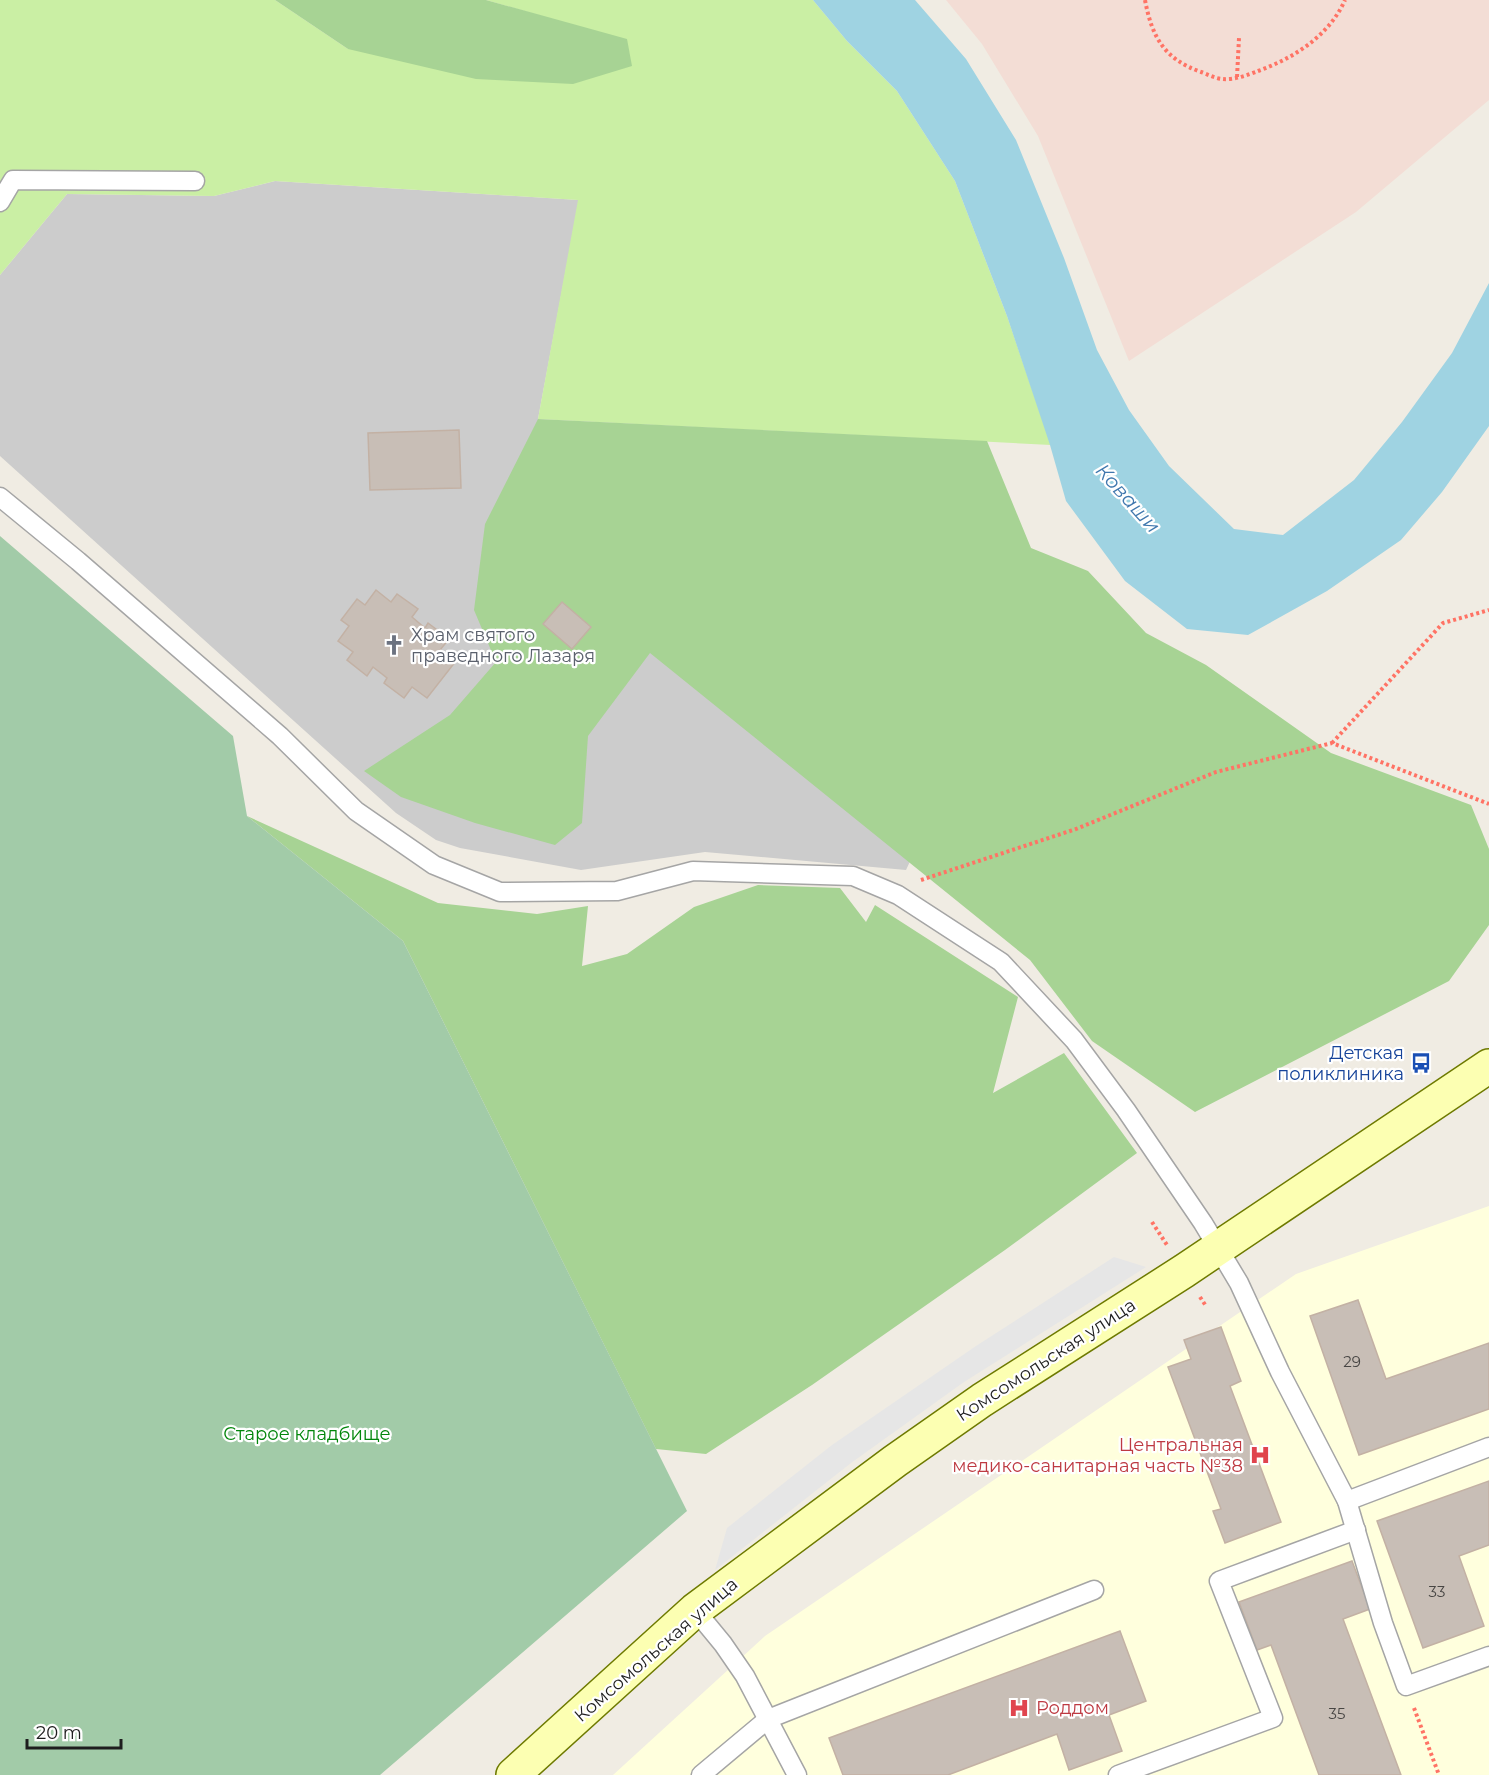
<svg xmlns="http://www.w3.org/2000/svg" width="1489" height="1775" font-family="Montserrat,sans-serif">
<rect width="100%" height="100%" fill="#f0ece3"/>
<!-- education -->
<path fill="#ffd" d="M 1489,1206 L 1489,1775 L 613,1775 L 765,1636 L 1296,1274 Z"/>
<!-- religious -->
<path fill="#ccc" d="M 275,181 L 579,200 L 538,419 L 537,493 L 918,844 L 906,870 L 705,852 L 581,870 L 460,848 L 436,840 L 396,813 L 0,456 L 0,275 L 67,194 L 214,196 Z"/>
<!-- military -->
<path fill="#f3ddd5" d="M 946,0 L 1489,0 L 1489,100 L 1356,212 L 1129,361 L 1038,136 L 982,44 Z"/>
<!-- grass -->
<path fill="#caefa4" d="M 0,0 L 275,0 L 348,49 L 545,17 L 486,0 L 813,0 L 847,41 L 897,91 L 955,181 L 1007,316 L 1051,445 L 538,419 L 578,200 L 275,181 L 214,196 L 67,194 L 0,275 Z"/>
<!-- forest -->
<g fill="#a7d394">
<path d="M 275,0 L 486,0 L 627,39 L 632,66 L 573,84 L 476,79 L 348,49 Z"/>
<path d="M 538,419 L 987,441 L 1031,548 L 1088,571 L 1146,633 L 1206,665 L 1331,753 L 1471,805 L 1489,849 L 1489,925 L 1449,981 L 1195,1112 L 1092,1041 L 1030,960 L 650,653 L 588,736 L 582,823 L 555,845 L 475,823 L 401,797 L 364,771 L 450,715 L 496,662 L 474,610 L 485,524 Z"/>
<path d="M 247,816 L 438,903 L 537,914 L 588,906 L 582,966 L 627,954 L 694,907 L 758,885 L 840,888 L 866,922 L 875,905 L 1018,997 L 993,1093 L 1064,1053 L 1137,1153 L 1005,1250 L 812,1385 L 706,1454 L 656,1449 L 403,941 Z"/>
</g>
<!-- cemetery -->
<path fill="#a2cba8" d="M 0,536 L 233,736 L 247,816 L 403,941 L 687,1511 L 380,1775 L 0,1775 Z"/>
<!-- parking -->
<path fill="#e6e6e6" d="M 1114,1257 L 1146,1267 L 964,1382 L 851,1463 L 715,1570 L 727,1528 L 832,1445 L 976,1346 Z"/>
<!-- water -->
<path fill="#9fd3e2" d="M 813,0 L 915,0 L 966,59 L 1016,140 L 1064,258 L 1097,350 L 1129,410 L 1169,466 L 1234,529 L 1283,535 L 1354,480 L 1402,422 L 1452,353 L 1489,283 L 1489,426 L 1442,492 L 1401,540 L 1327,591 L 1248,635 L 1187,629 L 1125,581 L 1066,501 L 1050,445 L 1007,316 L 955,181 L 897,91 L 847,41 Z"/>
<!-- building -->
<g fill="#c8beb6" stroke="#c3b1a4" stroke-width="1.5">
<path d="M 459,430 L 461,488 L 370,490 L 368,433 Z"/>
<path d="M 376,590 L 391,602 L 397,594 L 418,609 L 412,617 L 425,628 L 428,623 L 449,639 L 440,650 L 456,661 L 427,698 L 412,687 L 404,698 L 384,683 L 387,678 L 373,667 L 367,676 L 347,660 L 353,652 L 338,641 L 349,626 L 341,620 L 357,599 L 365,605 Z"/>
<path d="M 562,602 L 591,627 L 572,649 L 543,624 Z"/>
<path d="M 1358,1300 L 1386,1379 L 1489,1343 L 1489,1409 L 1359,1455 L 1310,1316 Z"/>
<path d="M 1221,1327 L 1241,1381 L 1230,1386 L 1281,1522 L 1225,1543 L 1213,1511 L 1221,1509 L 1168,1367 L 1191,1359 L 1184,1340 Z"/>
<path d="M 1489,1481 L 1489,1545 L 1459,1556 L 1484,1626 L 1423,1648 L 1377,1521 Z"/>
<path d="M 1352,1561 L 1370,1609 L 1343,1619 L 1401,1775 L 1319,1775 L 1271,1645 L 1257,1650 L 1239,1602 Z"/>
<path d="M 1120,1631 L 1146,1701 L 1109,1715 L 1122,1751 L 1069,1770 L 1057,1734 L 948,1775 L 843,1775 L 829,1738 Z"/>
</g>
<g fill="none" stroke-linecap="round" stroke-linejoin="round">
<!-- lane casing -->
<g stroke="#a5a5a5" stroke-width="21">
<g id="lane">
<path d="M 0,202 L 13,180 L 195,181"/>
<path d="M 0,497 L 78,561 L 280,736 L 356,811 L 434,865 L 500,892 L 617,891 L 693,871 L 853,876 L 898,895 L 1001,962 L 1074,1040 L 1126,1110 L 1203,1223 L 1239,1283 L 1280,1372 L 1347,1501 L 1383,1623 L 1406,1686 L 1489,1656"/>
<path d="M 1347,1501 L 1489,1447"/>
<path d="M 695,1610 L 723,1644 L 745,1676 L 797,1775"/>
<path d="M 701,1775 L 768,1719 L 1094,1590"/>
<path d="M 1118,1775 L 1273,1718 L 1219,1581 L 1356,1530"/>
</g>
</g>
<!-- secondary casing -->
<g stroke="#6e7a00" stroke-width="36">
<path id="secondary" d="M 513,1775 L 695,1610 L 895,1461 L 982,1400 L 1184,1271 L 1489,1066"/>
</g>
<!-- path -->
<g stroke="#ff7365" stroke-width="4" stroke-dasharray="3 3" stroke-linecap="butt">
<path d="M 1145,0 C 1152,37 1164,59 1201,72 C 1207,74 1216,79 1223,79 C 1234,80 1248,75 1258,71 C 1294,58 1329,36 1345,0"/>
<path d="M 1237,77 L 1239,38"/>
<path d="M 1332,743 L 1443,623 L 1489,610"/>
<path d="M 921,880 L 1076,829 L 1216,772 L 1332,743 L 1489,804"/>
<path d="M 1152,1222 L 1167,1245"/>
<path d="M 1200,1297 L 1206,1306"/>
<path d="M 1414,1708 L 1439,1775"/>
</g>
<!-- lane -->
<use href="#lane" stroke="#fff" stroke-width="18"/>
<!-- secondary -->
<use href="#secondary" stroke="#fcffb2" stroke-width="33"/>
</g>
<!-- icons -->
<defs>
<g id="church-bare" transform="scale(1.62)"><path d="M-1.2-6h2.4v3.5h3.3v2.4h-3.3V6h-2.4V-.1h-3.3v-2.4h3.3Z" fill="#6b7280" stroke="#fff" stroke-width="2.5" paint-order="stroke"/></g>
<g id="bus-bare" transform="scale(1.62)"><path d="M-5-6H5V4H4V6H2V4H-2V6H-4V4H-5ZM-3.5-4V0h7V-4ZM-3.5 1.2v1.5H-2V1.2ZM2 1.2v1.5H3.5V1.2Z" fill="#1a4fb4" stroke="#fff" stroke-width="2.5" paint-order="stroke"/></g>
<g id="hospital-bare" transform="scale(1.62)"><path d="M-5-5h3v3.5h4V-5h3V5h-3V1.5h-4V5h-3Z" fill="#e0444e" stroke="#fff" stroke-width="2.5" paint-order="stroke"/></g>
</defs>
<g fill-rule="evenodd">
<use href="#church-bare" x="394" y="645"/>
<use href="#bus-bare" x="1421" y="1063"/>
<use href="#hospital-bare" x="1260" y="1455"/>
<use href="#hospital-bare" x="1019" y="1708"/>
</g>
<g text-anchor="middle" dominant-baseline="central" stroke-width="4.5" stroke-linejoin="round" paint-order="stroke">
<!-- number labels -->
<g font-size="15" fill="#484644">
<text x="1352" y="1361">29</text>
<text x="1437" y="1591">33</text>
<text x="1337" y="1713">35</text>
</g>
<!-- worship labels -->
<g font-size="18" fill="#5b616d" stroke="#fff" text-anchor="start">
<text x="411" y="635">Храм святого<tspan x="411" dy="21">праведного Лазаря</tspan></text>
</g>
<!-- transit labels -->
<g font-size="18" fill="#164399" stroke="#fff" text-anchor="end">
<text x="1404" y="1053">Детская<tspan x="1404" dy="21">поликлиника</tspan></text>
</g>
<!-- street labels -->
<g font-size="18" fill="#1e1e1e" stroke="#fff">
<text transform="translate(1046 1360) rotate(-33)">Комсомольская улица</text>
<text transform="translate(656 1650) rotate(-41)">Комсомольская улица</text>
</g>
<!-- park labels -->
<g font-size="18" fill="#02860b" stroke="#fff">
<text x="307" y="1434">Старое кладбище</text>
</g>
<!-- health labels -->
<g font-size="18" fill="#be3a42" stroke="#fff" text-anchor="end">
<text x="1243" y="1445">Центральная<tspan x="1243" dy="21">медико-санитарная часть №38</tspan></text>
<text x="1036" y="1708" text-anchor="start">Роддом</text>
</g>
<!-- water labels -->
<g font-size="20" font-style="italic" fill="#4078ae" stroke="#fff">
<text transform="translate(1128 498) rotate(48)">Коваши</text>
</g>
</g>
<!-- scale -->
<path d="M27 1739v9h94v-9" fill="none" stroke="#1e1e1e" stroke-width="3"/>
<text x="36" y="1739" font-size="18" fill="#1e1e1e" stroke="#ffffff" stroke-width="4.5" paint-order="stroke">20 m</text>
</svg>
